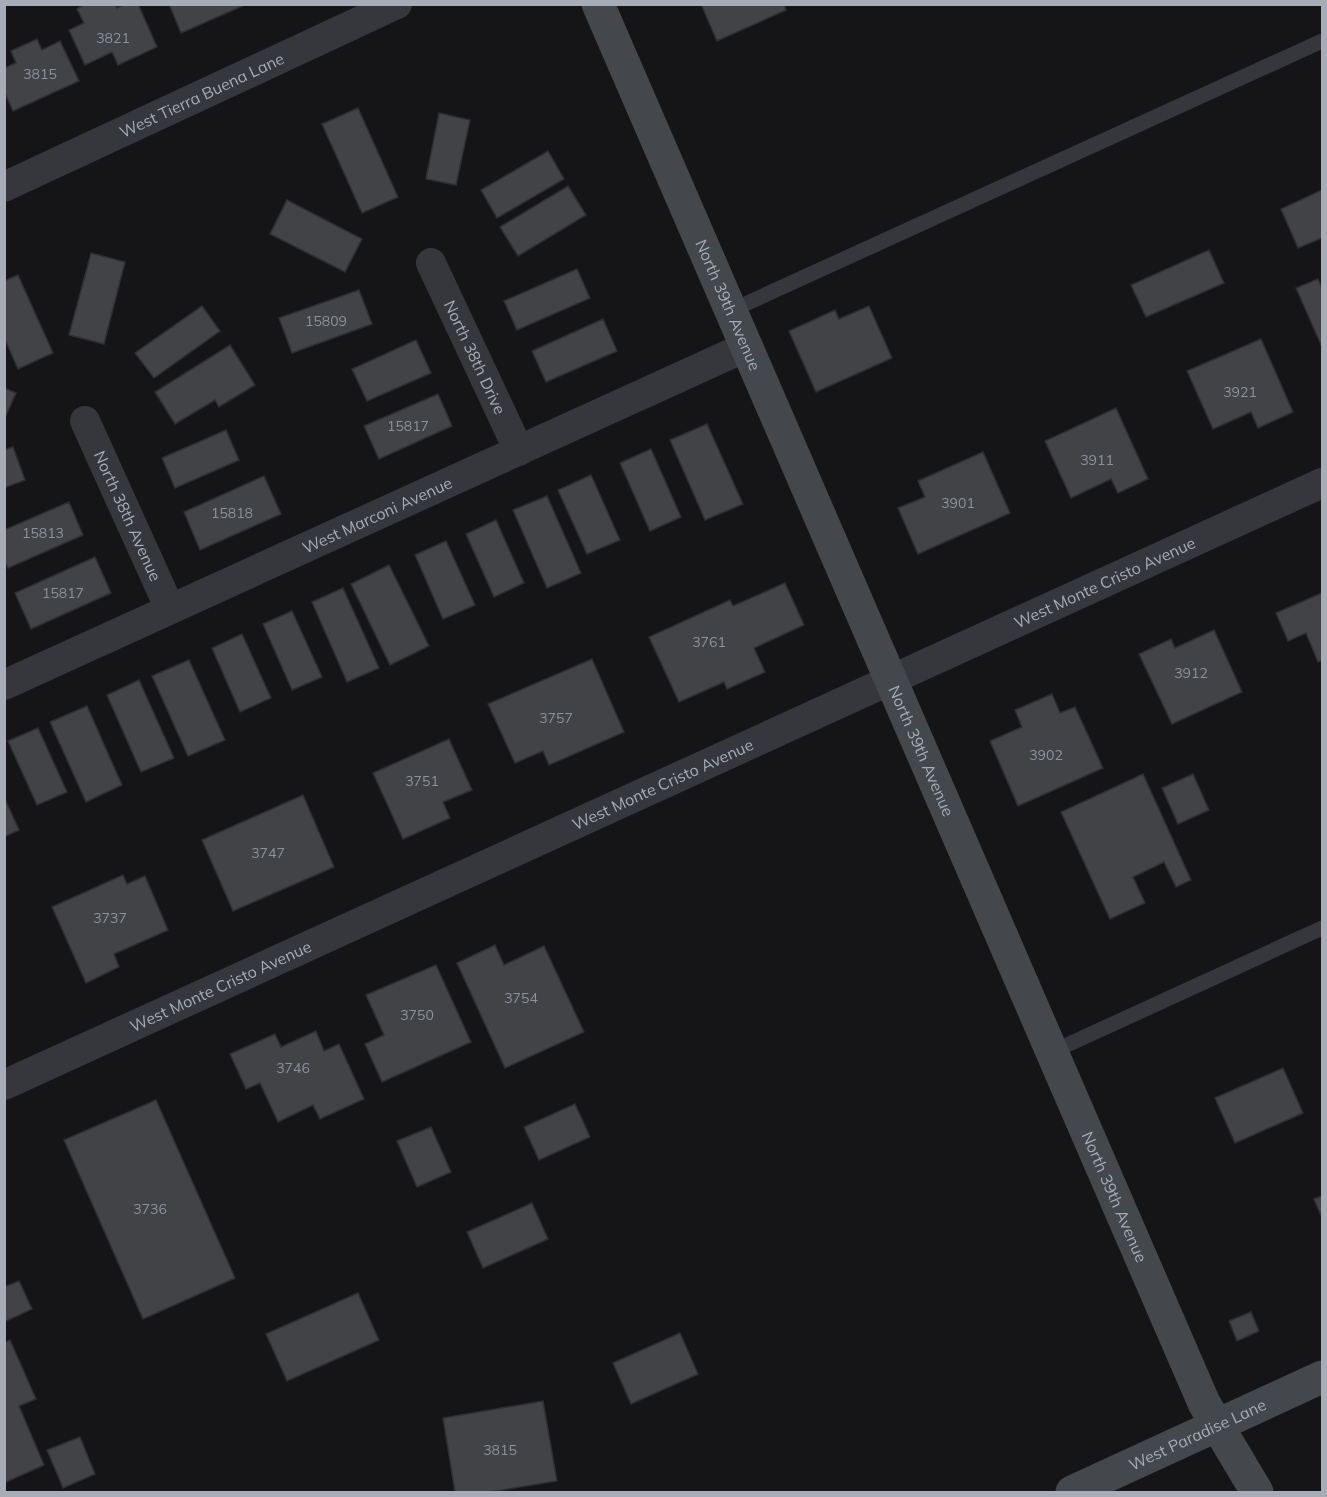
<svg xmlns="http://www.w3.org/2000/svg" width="1327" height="1497" font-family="Mulish,sans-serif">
<rect width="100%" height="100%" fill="#151517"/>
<!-- building -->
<g fill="#414347" stroke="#2f2f33" stroke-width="1.5">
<path d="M 85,4 L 115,4 L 117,8 L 125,4 L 138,4 L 157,47 L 118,65 L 112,52 L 85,65 L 69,30 L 84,23 L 77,9 Z"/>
<path d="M 169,4 L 247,4 L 181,33 Z"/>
<path d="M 701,4 L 784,4 L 786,10 L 717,41 Z"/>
<path d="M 37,39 L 42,50 L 60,41 L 79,81 L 13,111 L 4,91 L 4,68 L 16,63 L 11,51 Z"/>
<path d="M 358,108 L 398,197 L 362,213 L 322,124 Z"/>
<path d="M 439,113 L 470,120 L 456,185 L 426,179 Z"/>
<path d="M 548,151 L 564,179 L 497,218 L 481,190 Z"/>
<path d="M 568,186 L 586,215 L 518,256 L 500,227 Z"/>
<path d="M 1322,190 L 1322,238 L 1298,248 L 1281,209 Z"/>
<path d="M 287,200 L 362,239 L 345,272 L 270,234 Z"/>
<path d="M 1209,250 L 1224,283 L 1146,317 L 1131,285 Z"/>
<path d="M 91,253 L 125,262 L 104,344 L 69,335 Z"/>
<path d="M 577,269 L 590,298 L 517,330 L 504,301 Z"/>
<path d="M 18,275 L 53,353 L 18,369 L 4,337 L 4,281 Z"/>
<path d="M 1318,279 L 1322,289 L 1322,347 L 1296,288 Z"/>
<path d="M 359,290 L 372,324 L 292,353 L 279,318 Z"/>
<path d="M 202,306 L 220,331 L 154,378 L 135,353 Z"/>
<path d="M 869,306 L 892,358 L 816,392 L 789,331 L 835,310 L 839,319 Z"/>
<path d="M 603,319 L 617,351 L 546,382 L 532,351 Z"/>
<path d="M 1261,339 L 1293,412 L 1258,428 L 1251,412 L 1213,429 L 1187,371 Z"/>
<path d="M 416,340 L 431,373 L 367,401 L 352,369 Z"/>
<path d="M 230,345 L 255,385 L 219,407 L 215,400 L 175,424 L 155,392 Z"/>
<path d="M 4,388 L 16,393 L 4,420 Z"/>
<path d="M 438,394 L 452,426 L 379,459 L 364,426 Z"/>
<path d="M 1116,408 L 1148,479 L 1118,493 L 1111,479 L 1071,498 L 1045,441 Z"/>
<path d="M 707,424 L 743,504 L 705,520 L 670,440 Z"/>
<path d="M 226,430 L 239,460 L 175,488 L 162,458 Z"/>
<path d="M 13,447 L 25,480 L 4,488 L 4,450 Z"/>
<path d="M 651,449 L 681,517 L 650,531 L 620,463 Z"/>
<path d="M 983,452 L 1010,513 L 918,554 L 898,508 L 925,497 L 918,481 Z"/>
<path d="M 591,475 L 620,540 L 587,554 L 558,490 Z"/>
<path d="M 264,476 L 281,514 L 200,550 L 184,512 Z"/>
<path d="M 547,496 L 581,573 L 547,588 L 513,510 Z"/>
<path d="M 69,502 L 83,535 L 8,568 L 4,560 L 4,530 Z"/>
<path d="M 496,520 L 524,583 L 494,597 L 466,534 Z"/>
<path d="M 446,541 L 475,605 L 443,619 L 415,555 Z"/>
<path d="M 95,557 L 111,593 L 31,629 L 15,593 Z"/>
<path d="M 389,565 L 429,646 L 390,665 L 351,584 Z"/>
<path d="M 785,583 L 804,625 L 754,648 L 765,672 L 727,689 L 724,682 L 679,702 L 649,637 L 730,600 L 733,606 Z"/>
<path d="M 343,588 L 379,668 L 347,682 L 312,602 Z"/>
<path d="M 1322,593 L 1322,660 L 1318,662 L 1306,633 L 1288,641 L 1276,613 Z"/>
<path d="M 292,611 L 322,677 L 292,690 L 263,624 Z"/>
<path d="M 1214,630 L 1242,692 L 1172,724 L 1139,654 L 1171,639 L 1175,648 Z"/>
<path d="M 242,634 L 271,698 L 240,712 L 212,648 Z"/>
<path d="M 592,659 L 624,732 L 549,765 L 543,751 L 515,763 L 488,704 Z"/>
<path d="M 189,660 L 225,740 L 188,756 L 152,676 Z"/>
<path d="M 139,680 L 174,758 L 141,772 L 107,695 Z"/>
<path d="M 1052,694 L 1060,713 L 1075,707 L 1103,768 L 1018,806 L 990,741 L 1022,727 L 1015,710 Z"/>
<path d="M 87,706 L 122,785 L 86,802 L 50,722 Z"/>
<path d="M 38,728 L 67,792 L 37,805 L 8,741 Z"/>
<path d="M 449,739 L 472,790 L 443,802 L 450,818 L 403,839 L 373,773 Z"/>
<path d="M 1143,774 L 1191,880 L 1176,887 L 1164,862 L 1133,877 L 1145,903 L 1110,919 L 1061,812 Z"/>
<path d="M 1193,774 L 1209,810 L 1178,824 L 1162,788 Z"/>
<path d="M 303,795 L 334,867 L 233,911 L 202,840 Z"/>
<path d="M 4,797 L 19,830 L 4,837 Z"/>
<path d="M 123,875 L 127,884 L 145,876 L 168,930 L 114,954 L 119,967 L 86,983 L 52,907 Z"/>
<path d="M 495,945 L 504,965 L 544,946 L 584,1032 L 505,1068 L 457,963 Z"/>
<path d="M 436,965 L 471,1042 L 382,1082 L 365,1044 L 384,1035 L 366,995 Z"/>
<path d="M 316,1031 L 324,1051 L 339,1044 L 364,1099 L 320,1119 L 313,1105 L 278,1122 L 260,1083 L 246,1089 L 230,1054 L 275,1034 L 281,1047 Z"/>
<path d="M 1283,1068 L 1303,1113 L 1235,1143 L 1215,1098 Z"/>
<path d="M 156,1100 L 235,1278 L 143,1319 L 64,1140 Z"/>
<path d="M 575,1104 L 590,1137 L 539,1160 L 524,1127 Z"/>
<path d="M 431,1127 L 451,1172 L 417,1187 L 397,1141 Z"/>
<path d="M 1322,1196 L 1322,1218 L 1314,1199 Z"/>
<path d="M 532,1203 L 548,1239 L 483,1268 L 467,1232 Z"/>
<path d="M 19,1281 L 32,1309 L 4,1322 L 4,1287 Z"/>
<path d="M 358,1293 L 379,1340 L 287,1381 L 266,1334 Z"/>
<path d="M 1251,1312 L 1259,1331 L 1237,1341 L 1229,1321 Z"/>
<path d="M 680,1333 L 698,1374 L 631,1404 L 613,1363 Z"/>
<path d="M 10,1340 L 36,1399 L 19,1406 L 44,1465 L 4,1483 L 4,1343 Z"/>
<path d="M 543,1401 L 557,1481 L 490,1492 L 455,1492 L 443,1418 Z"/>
<path d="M 80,1437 L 95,1474 L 63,1488 L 47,1450 Z"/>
</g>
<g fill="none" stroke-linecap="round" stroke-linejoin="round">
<!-- lane -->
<g stroke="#36373c" stroke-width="15">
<path d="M 732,310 L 1322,41"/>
<path d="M 1054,1051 L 1322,928"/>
</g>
<!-- street -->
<g stroke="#36373c" stroke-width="30">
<path id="s1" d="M 4,187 L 397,4"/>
<path id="s2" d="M 431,263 L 519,451"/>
<path id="s3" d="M 85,421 L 170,609"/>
<path id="s4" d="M 4,685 L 748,346"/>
<path id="s5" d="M 4,1085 L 1322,483"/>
</g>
<!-- secondary -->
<g stroke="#44474c" stroke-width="33">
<path id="s6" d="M 598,4 L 1204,1403 L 1257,1492"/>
<path id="s7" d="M 1072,1492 L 1322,1377"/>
</g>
</g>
<g text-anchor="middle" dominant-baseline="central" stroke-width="4.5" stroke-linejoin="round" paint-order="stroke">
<!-- number labels -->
<g font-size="14" fill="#8d929b">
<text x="113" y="38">3821</text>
<text x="40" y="74">3815</text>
<text x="326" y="321">15809</text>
<text x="1240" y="392">3921</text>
<text x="408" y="426">15817</text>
<text x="1097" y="460">3911</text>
<text x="958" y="503">3901</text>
<text x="232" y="513">15818</text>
<text x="43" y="533">15813</text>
<text x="63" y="593">15817</text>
<text x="709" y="642">3761</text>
<text x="1191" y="673">3912</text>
<text x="556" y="718">3757</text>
<text x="1046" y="755">3902</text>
<text x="422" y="781">3751</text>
<text x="268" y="853">3747</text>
<text x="110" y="918">3737</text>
<text x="521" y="998">3754</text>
<text x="417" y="1015">3750</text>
<text x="293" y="1068">3746</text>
<text x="150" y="1209">3736</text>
<text x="500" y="1450">3815</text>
</g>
<!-- street labels -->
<g font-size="16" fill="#a6adb7" stroke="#101012">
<text stroke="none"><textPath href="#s1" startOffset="218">West Tierra Buena Lane</textPath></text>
<text stroke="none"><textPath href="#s6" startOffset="328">North 39th Avenue</textPath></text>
<text stroke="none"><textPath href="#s2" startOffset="104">North 38th Drive</textPath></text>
<text stroke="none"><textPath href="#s3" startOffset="104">North 38th Avenue</textPath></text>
<text stroke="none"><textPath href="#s4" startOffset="410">West Marconi Avenue</textPath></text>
<text stroke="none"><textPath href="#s5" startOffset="1210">West Monte Cristo Avenue</textPath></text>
<text stroke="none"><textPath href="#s6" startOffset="814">North 39th Avenue</textPath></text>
<text stroke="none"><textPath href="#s5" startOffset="724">West Monte Cristo Avenue</textPath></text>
<text stroke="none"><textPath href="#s5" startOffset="238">West Monte Cristo Avenue</textPath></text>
<text stroke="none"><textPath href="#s6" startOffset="1300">North 39th Avenue</textPath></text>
<text stroke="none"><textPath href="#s7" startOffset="138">West Paradise Lane</textPath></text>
</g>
</g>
<!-- border -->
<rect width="1327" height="1497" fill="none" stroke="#a6adb7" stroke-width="12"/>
</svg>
